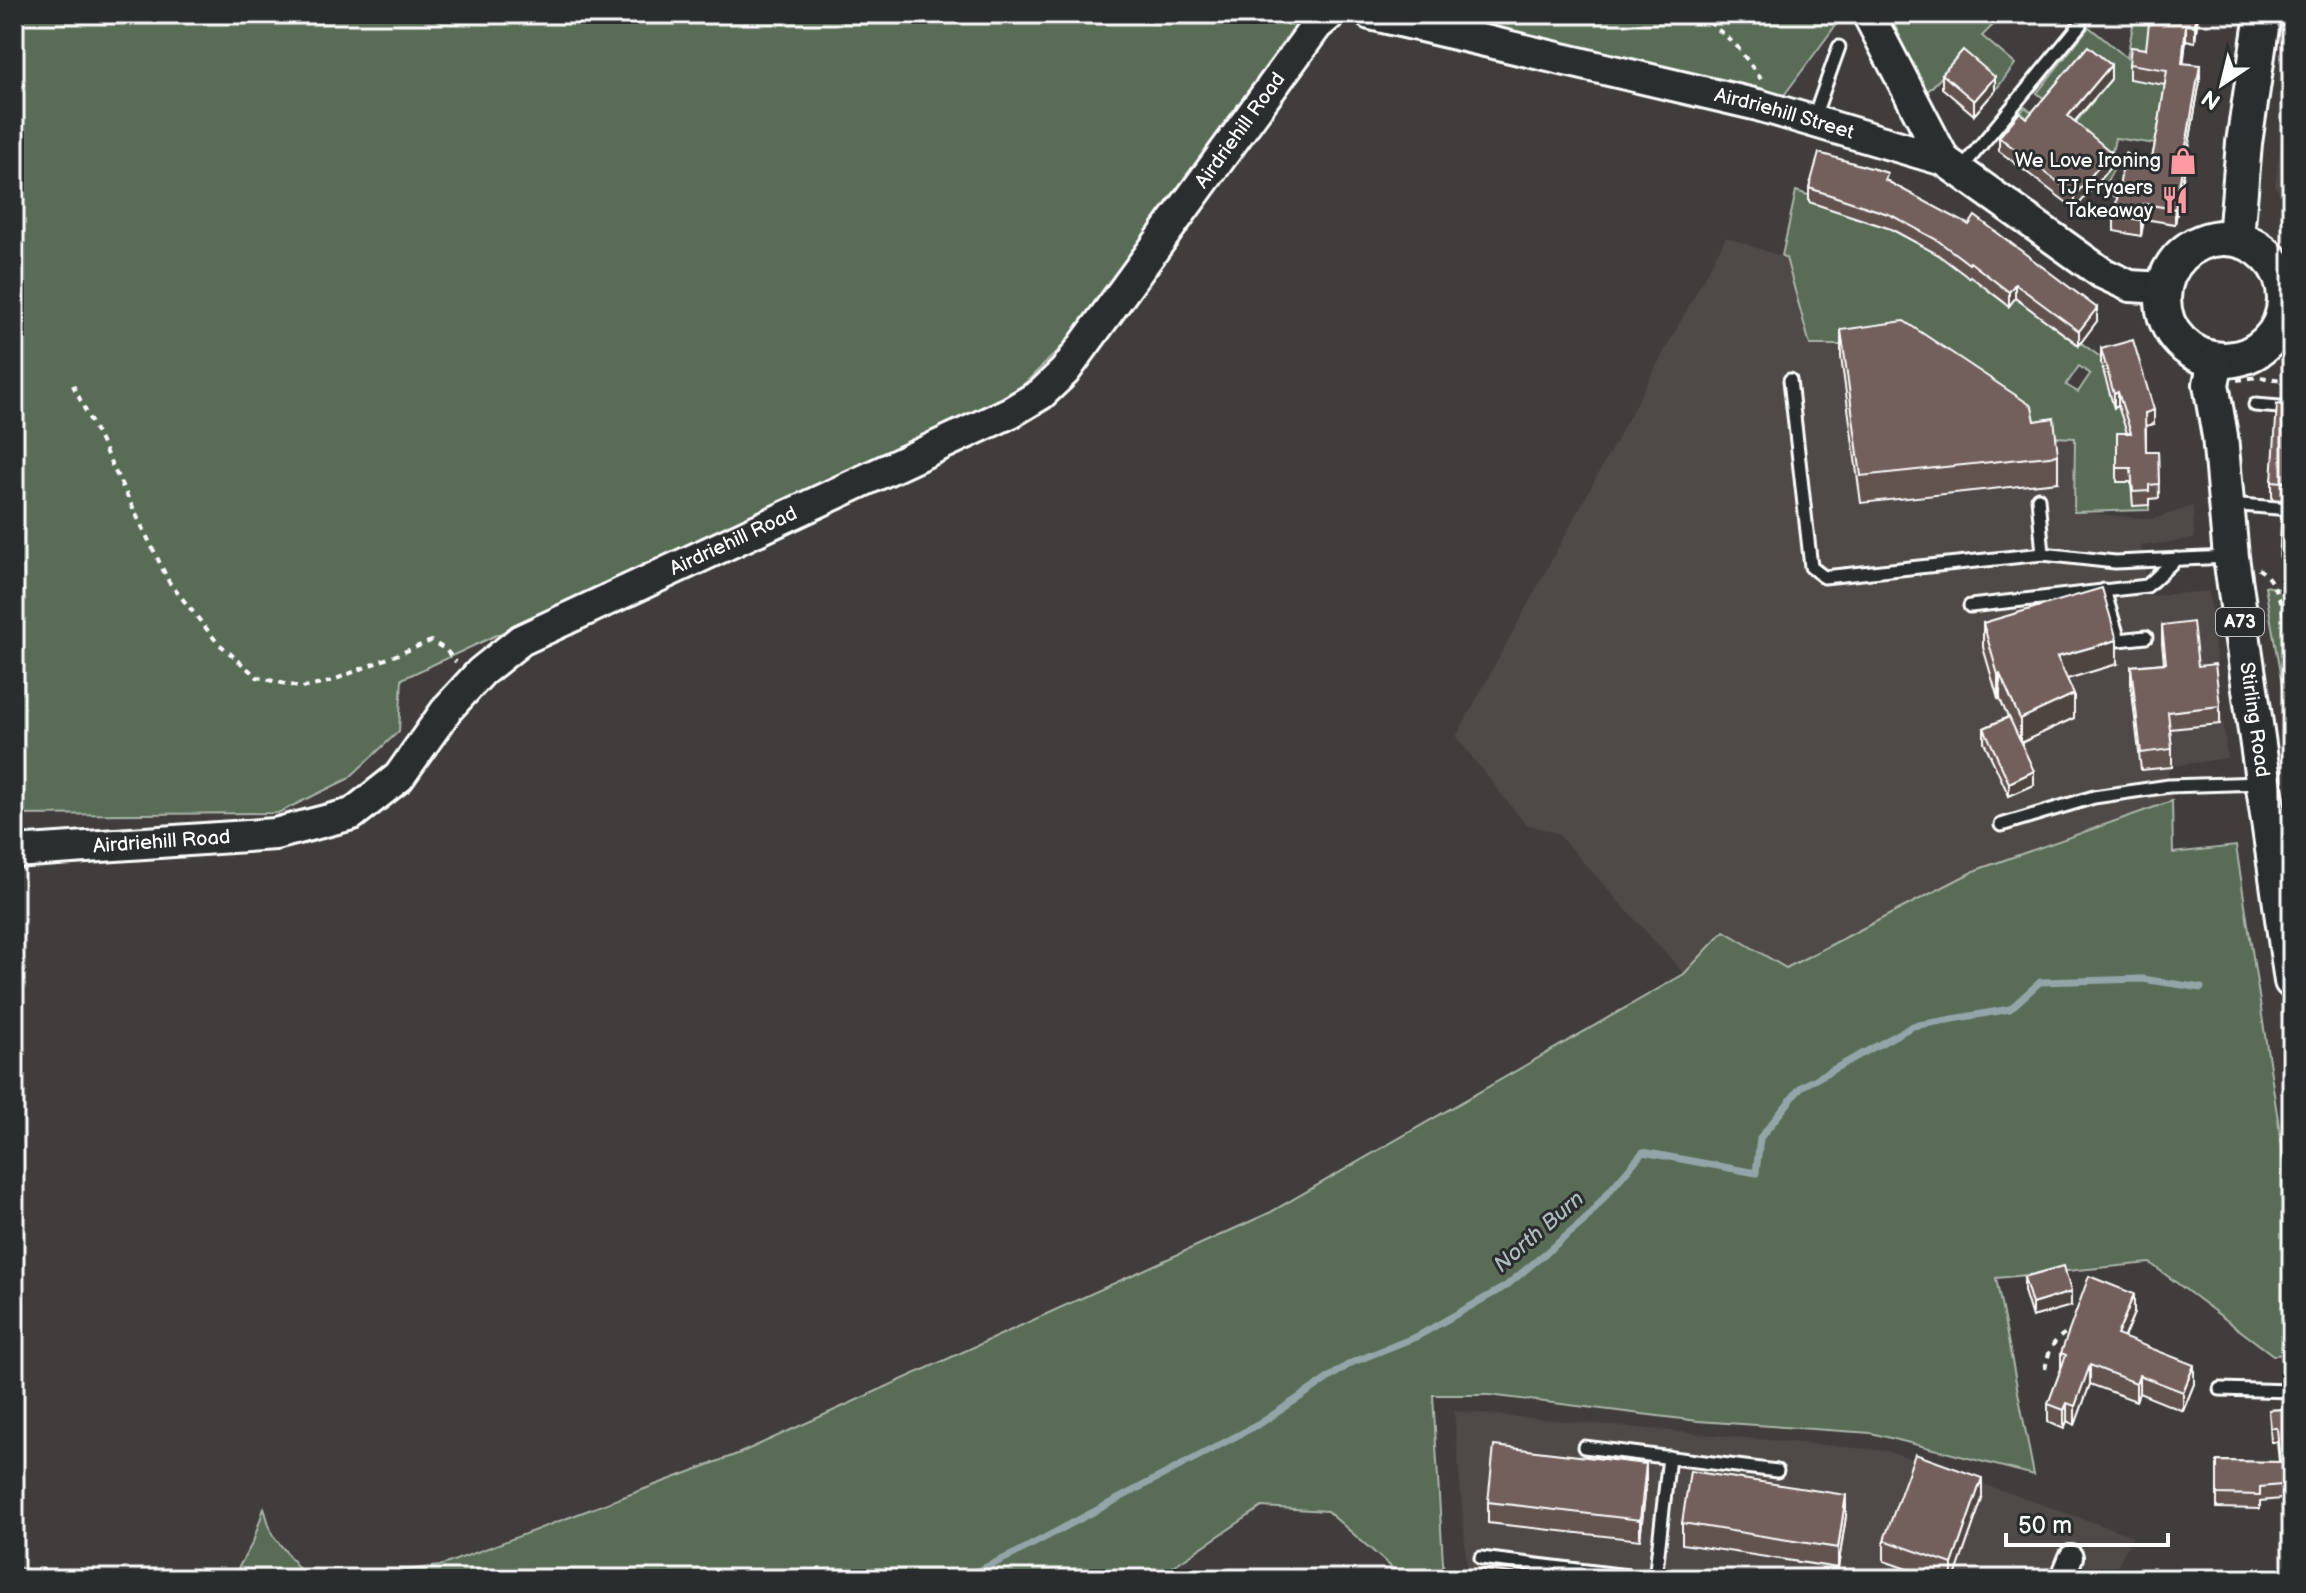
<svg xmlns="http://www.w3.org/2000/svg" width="2306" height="1593" font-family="'Balsamiq Sans',sans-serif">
<rect width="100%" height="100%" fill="#403d3c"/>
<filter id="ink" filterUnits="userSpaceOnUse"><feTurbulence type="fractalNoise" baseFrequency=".0125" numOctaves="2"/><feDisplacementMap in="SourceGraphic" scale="16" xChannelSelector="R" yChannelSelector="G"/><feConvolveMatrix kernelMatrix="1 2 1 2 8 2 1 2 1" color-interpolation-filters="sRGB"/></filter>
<g filter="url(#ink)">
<!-- built -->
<g fill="#4f4846">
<path d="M 2292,61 L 2292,225 L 2275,185 Z"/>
<path d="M 1726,237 L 1786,258 L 1810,345 L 1904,345 L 2075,438 L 2075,512 L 2153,519 L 2193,506 L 2194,539 L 2141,546 L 2143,560 L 2149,596 L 2209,591 L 2227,758 L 2175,766 L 2168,772 L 2172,801 L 1976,870 L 1786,968 L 1724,931 L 1684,974 L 1557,833 L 1525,824 L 1456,737 Z"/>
<path d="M 1454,1411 L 1889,1451 L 2133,1536 L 2110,1579 L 1468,1579 Z"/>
</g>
<!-- green -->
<g fill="#586c57" stroke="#acb6ab" stroke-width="2" fill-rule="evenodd">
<path d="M 14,14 L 1307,14 L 1076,333 L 1016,392 L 978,416 L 716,533 L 402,679 L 399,731 L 348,779 L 278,813 L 14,815 Z"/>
<path d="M 1422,14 L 1844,14 L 1782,98 Z"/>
<path d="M 1889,14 L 2004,14 L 1982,36 L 2015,64 L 1995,91 L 1959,59 L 1926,93 L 1896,40 L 1900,36 Z"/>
<path d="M 2135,14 L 2151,14 L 2170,66 L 2159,136 L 2191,141 L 2189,149 L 2115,138 L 2111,158 L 2117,164 L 2107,181 L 2120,189 L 2115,197 L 2014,120 L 2025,107 L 2064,137 L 2111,79 L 2051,104 L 2037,93 L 2089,27 L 2127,58 Z"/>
<path d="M 1796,191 L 1856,211 L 1854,218 L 1887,227 L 1937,253 L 1968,277 L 1975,270 L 1990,292 L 2009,306 L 2017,295 L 2026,306 L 2078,345 L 2081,343 L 2106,361 L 2114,407 L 2131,403 L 2118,482 L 2131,482 L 2133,505 L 2149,505 L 2149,510 L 2074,512 L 2075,438 L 2053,437 L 1904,345 L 1810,345 L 1786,258 L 1782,256 ZM 2079,366 L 2090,374 L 2078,392 L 2066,385 Z"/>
<path d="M 2265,586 L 2292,591 L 2292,743 Z"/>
<path d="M 2172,801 L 2173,853 L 2236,846 L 2292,1211 L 2292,1354 L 2273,1355 L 2150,1263 L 1996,1278 L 2034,1475 L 1871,1433 L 1698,1421 L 1489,1395 L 1433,1395 L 1444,1579 L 1405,1579 L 1327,1511 L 1262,1507 L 1154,1579 L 327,1579 L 440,1566 L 740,1453 L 1269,1213 L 1684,974 L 1724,931 L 1786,968 L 1976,870 Z"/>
<path d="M 264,1508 L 272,1534 L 307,1579 L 232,1579 L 253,1542 Z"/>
<path d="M 14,1566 L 57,1578 L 76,1579 L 14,1579 Z"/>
</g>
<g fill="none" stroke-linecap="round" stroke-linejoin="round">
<!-- stream -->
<path stroke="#94a5a9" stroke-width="7" d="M 961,1579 L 1014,1554 L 1261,1423 L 1351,1363 L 1418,1336 L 1506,1286 L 1583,1222 L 1643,1152 L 1756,1173 L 1760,1138 L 1801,1087 L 1913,1026 L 2010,1009 L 2040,982 L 2143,979 L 2201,988"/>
<!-- lane casing -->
<g stroke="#fff" stroke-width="17">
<g id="lane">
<path d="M 1813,120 L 1839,47"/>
<path d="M 1961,169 L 2080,25"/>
<path d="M 1790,380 L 1811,567 L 1824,577 L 2043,554 L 2115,562 L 2229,557"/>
<path d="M 2255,405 L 2292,408"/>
<path d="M 2038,498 L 2043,554"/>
<path d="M 2230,504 L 2289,509 L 2287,555"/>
<path d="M 2104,590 L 2119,640 L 2146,637"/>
<path d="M 1970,606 L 2147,586 L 2176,559"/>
<path d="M 2001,825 L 2094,797 L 2169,786 L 2261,783"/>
<path d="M 2220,1389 L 2292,1391"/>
<path d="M 1584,1447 L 1777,1471"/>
<path d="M 1481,1558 L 1652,1579"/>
<path d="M 1655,1579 L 1669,1457"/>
</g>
</g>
<!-- street casing -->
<g stroke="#fff" stroke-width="28">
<path id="street" d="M 2062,1579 L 2071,1557"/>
</g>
<!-- secondary casing -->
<g stroke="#fff" stroke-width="36">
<g id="secondary">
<path id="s1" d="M 1370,14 L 1758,105 L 1944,160 L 2102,273 L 2130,286 L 2164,288"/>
<path d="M 1868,14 L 1944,160"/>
<path id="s2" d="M 14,852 L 275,834 L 352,814 L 399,777 L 448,708 L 481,672 L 521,640 L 1011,412 L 1041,394 L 1065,371 L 1317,25 L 1330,14"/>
</g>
</g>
<!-- primary casing -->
<g stroke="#fff" stroke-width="40">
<g id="primary">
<circle cx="2224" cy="299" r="61"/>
<path d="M 2236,238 L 2244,143 L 2263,14"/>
<path id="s3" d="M 2216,361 L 2211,384 L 2220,436 L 2231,557 L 2292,981"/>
</g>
</g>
<!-- path -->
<g stroke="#fff" stroke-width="4" stroke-dasharray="6 6" stroke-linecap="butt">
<path d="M 1700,14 L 1736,45 L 1761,79"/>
<path d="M 2237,380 L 2258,377 L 2292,381"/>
<path d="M 2290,381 L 2292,364"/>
<path d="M 73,385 L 169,582 L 217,642 L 257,677 L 302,688 L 326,683 L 431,641 L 445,649 L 456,662"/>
<path d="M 2258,569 C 2278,578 2287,626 2292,646"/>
<path d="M 2045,1369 C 2050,1347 2053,1338 2074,1329"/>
</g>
<!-- lane -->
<use href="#lane" stroke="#2a2d2e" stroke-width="11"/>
<!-- street -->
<use href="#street" stroke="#2a2d2e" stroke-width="22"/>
<!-- secondary -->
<use href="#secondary" stroke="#2a2d2e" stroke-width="30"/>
<!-- primary -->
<use href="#primary" stroke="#2a2d2e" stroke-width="34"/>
</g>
<!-- wall -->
<g fill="#63534f" stroke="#fff" stroke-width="2">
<path d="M 2023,14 L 2040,14 L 2033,22 Z"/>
<path d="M 2198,14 L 2195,42 L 2186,40 L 2183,63 L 2200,81 L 2175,224 L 2144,219 L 2141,236 L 2114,231 L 2114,216 L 2150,168 L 2158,129 L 2165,85 L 2129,79 L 2129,64 L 2146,49 Z"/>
<path d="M 1942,74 L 1995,91 L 1974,115 L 1942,88 Z"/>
<path d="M 2111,79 L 2075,121 L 2111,166 L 2075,209 L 1999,151 L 1999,137 L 2027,118 Z"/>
<path d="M 1888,181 L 2097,321 L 2079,345 L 2015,298 L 2009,306 L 1970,276 L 1969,278 L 1937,254 L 1891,229 L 1809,202 L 1809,188 Z"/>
<path d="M 1841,330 L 2035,421 L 2058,455 L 2058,482 L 1861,503 L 1841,357 Z"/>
<path d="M 2101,349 L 2154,424 L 2146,426 L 2146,451 L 2158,451 L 2159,498 L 2149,499 L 2149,505 L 2133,506 L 2131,482 L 2117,482 L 2117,433 L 2127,433 L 2118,406 L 2114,408 L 2101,363 Z"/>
<path d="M 2292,405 L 2292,501 L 2272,499 L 2272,481 Z"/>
<path d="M 1983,623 L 2117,664 L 2067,679 L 2074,718 L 2021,743 L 2034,785 L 2009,796 L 1984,742 L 1984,728 L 2008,717 L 2000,699 L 1998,699 L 1983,647 Z"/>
<path d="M 2162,626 L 2220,706 L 2220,724 L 2170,729 L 2172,749 L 2172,767 L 2141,770 L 2131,684 L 2131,666 L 2164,663 L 2162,643 Z"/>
<path d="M 2024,1277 L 2071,1306 L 2032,1317 L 2024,1291 Z"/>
<path d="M 2134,1313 L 2124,1338 L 2194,1384 L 2183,1411 L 2139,1393 L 2136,1401 L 2090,1384 L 2075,1425 L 2067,1421 L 2064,1429 L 2048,1422 L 2048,1404 L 2061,1369 L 2061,1353 Z"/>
<path d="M 2286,1397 L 2292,1397 L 2292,1498 L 2260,1501 L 2260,1509 L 2217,1508 L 2217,1461 L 2279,1462 L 2277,1442 L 2271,1442 L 2269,1410 L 2286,1409 Z"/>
<path d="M 1646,1485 L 1640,1540 L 1488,1523 L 1488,1502 Z"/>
<path d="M 1982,1499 L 1954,1579 L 1935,1579 L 1884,1561 L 1884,1540 Z"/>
<path d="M 1846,1516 L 1838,1568 L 1682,1544 L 1682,1523 Z"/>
</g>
<!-- shaded-wall -->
<g fill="#504440" stroke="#fff" stroke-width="2">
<path d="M 2034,14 L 2040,14 L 2033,22 L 2033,15 Z"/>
<path d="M 2196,14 L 2198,14 L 2195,42 L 2195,26 Z"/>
<path d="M 2186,25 L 2186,40 L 2182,78 L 2182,63 Z"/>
<path d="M 2111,65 L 2111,79 L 2068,129 L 2068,116 Z"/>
<path d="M 2200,65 L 2200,81 L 2175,224 L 2175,209 Z"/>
<path d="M 1995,77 L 1995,91 L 1974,115 L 1974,101 Z"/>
<path d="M 2111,152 L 2111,166 L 2075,209 L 2075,195 Z"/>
<path d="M 2144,204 L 2144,219 L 2141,236 L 2141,220 Z"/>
<path d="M 2015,284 L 2015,298 L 2009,306 L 2009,292 Z"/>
<path d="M 2097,308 L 2097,321 L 2079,345 L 2079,331 Z"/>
<path d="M 2118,392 L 2118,406 L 2114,408 L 2114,394 Z"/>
<path d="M 2154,410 L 2154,424 L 2145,426 L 2145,413 Z"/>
<path d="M 2117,640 L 2117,664 L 2057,682 L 2057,657 Z"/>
<path d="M 2000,674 L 2000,699 L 1998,699 L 1998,675 Z"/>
<path d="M 2074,694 L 2074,718 L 2020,743 L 2020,719 Z"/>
<path d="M 2034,771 L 2034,785 L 2009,796 L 2009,783 Z"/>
<path d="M 2071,1292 L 2071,1306 L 2032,1317 L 2032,1304 Z"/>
<path d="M 2134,1294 L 2134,1313 L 2117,1353 L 2117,1335 Z"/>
<path d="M 2090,1365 L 2090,1384 L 2075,1425 L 2075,1406 Z"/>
<path d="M 2194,1365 L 2194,1384 L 2183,1411 L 2183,1392 Z"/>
<path d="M 2139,1375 L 2139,1393 L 2136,1401 L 2136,1383 Z"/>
<path d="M 2067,1403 L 2067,1421 L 2064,1429 L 2064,1410 Z"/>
<path d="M 1646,1464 L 1646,1485 L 1640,1540 L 1640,1520 Z"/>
<path d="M 1982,1478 L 1982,1499 L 1954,1579 L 1952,1579 L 1952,1564 Z"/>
<path d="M 1846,1495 L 1846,1516 L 1838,1568 L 1838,1548 Z"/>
</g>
<!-- building -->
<g fill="#73615c" stroke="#fff" stroke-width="2">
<path d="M 2150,14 L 2196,14 L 2195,26 L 2186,25 L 2182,63 L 2200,65 L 2175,209 L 2144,204 L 2141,220 L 2114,216 L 2125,153 L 2150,168 L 2158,129 L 2167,70 L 2129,64 L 2131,47 L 2146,49 Z"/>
<path d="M 2088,46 L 2111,65 L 2068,116 L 2111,152 L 2075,195 L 1999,137 L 2020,112 L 2027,118 Z"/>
<path d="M 1963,50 L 1995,77 L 1974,101 L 1942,74 Z"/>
<path d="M 1819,153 L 1888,173 L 1885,180 L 1969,225 L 1975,216 L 2097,308 L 2079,331 L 2015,284 L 2009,292 L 1970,262 L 1969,264 L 1937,240 L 1891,215 L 1809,188 Z"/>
<path d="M 1904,321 L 2032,406 L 2035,421 L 2054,418 L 2058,455 L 1861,476 L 1841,330 Z"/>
<path d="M 2133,340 L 2154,410 L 2145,413 L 2146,451 L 2158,451 L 2159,484 L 2149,485 L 2149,491 L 2133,492 L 2131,468 L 2117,468 L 2117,433 L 2131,433 L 2118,392 L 2114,394 L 2101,349 Z"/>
<path d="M 2277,404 L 2292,405 L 2292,483 L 2272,481 Z"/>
<path d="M 2102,588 L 2117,640 L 2057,657 L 2074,694 L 2020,719 L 2000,674 L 1998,675 L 1983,623 Z"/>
<path d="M 2193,622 L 2198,666 L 2215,664 L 2220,706 L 2168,712 L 2172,749 L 2141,753 L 2131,666 L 2166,663 L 2162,626 Z"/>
<path d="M 2009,717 L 2034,771 L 2009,783 L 1984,728 Z"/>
<path d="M 2064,1266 L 2071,1292 L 2032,1304 L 2024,1277 Z"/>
<path d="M 2089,1276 L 2134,1294 L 2117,1335 L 2194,1365 L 2183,1392 L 2139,1375 L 2136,1383 L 2090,1365 L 2075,1406 L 2067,1403 L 2064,1410 L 2048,1404 L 2066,1355 L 2061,1353 Z"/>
<path d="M 2286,1397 L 2292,1397 L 2292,1484 L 2260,1487 L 2260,1495 L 2217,1494 L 2217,1461 L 2280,1462 L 2277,1428 L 2271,1428 L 2269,1410 L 2287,1409 Z"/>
<path d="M 1494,1446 L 1646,1464 L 1640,1520 L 1488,1502 Z"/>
<path d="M 1915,1454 L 1982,1478 L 1952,1564 L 1884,1540 Z"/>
<path d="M 1690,1471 L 1846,1495 L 1838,1548 L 1682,1523 Z"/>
<path d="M 1479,1569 L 1562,1579 L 1477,1579 Z"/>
</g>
</g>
<!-- icons -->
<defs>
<g id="shop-bare" transform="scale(2.16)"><path d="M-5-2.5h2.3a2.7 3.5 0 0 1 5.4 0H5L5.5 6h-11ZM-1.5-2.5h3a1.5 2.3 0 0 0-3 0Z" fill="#ff9aa2" stroke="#2a2d2e" stroke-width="2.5" paint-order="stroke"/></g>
<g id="restaurant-bare" transform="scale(2.16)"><path d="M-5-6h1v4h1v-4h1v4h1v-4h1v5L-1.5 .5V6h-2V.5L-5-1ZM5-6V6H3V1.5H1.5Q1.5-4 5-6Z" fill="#ff9aa2" stroke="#2a2d2e" stroke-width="2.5" paint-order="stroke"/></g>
</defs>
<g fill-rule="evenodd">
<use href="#shop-bare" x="2183" y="161"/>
<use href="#restaurant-bare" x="2175" y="200"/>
</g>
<g text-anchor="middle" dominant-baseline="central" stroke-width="6" stroke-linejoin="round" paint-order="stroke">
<!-- shield labels -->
<rect fill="#2a2d2e" stroke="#bfc0c0" stroke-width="2" x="2216" y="608" width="48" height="28" rx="6"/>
<g font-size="18" font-weight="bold" fill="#fff">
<text x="2240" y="622">A73</text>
</g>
<!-- street labels -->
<g font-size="20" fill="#fff" stroke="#2a2d2e">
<text stroke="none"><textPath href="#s1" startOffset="426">Airdriehill Street</textPath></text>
<text stroke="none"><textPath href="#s2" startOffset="1492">Airdriehill Road</textPath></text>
<text stroke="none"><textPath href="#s2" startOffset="820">Airdriehill Road</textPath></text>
<text stroke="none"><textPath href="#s3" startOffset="362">Stirling Road</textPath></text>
<text stroke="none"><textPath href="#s2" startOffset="148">Airdriehill Road</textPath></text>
</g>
<!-- poi labels -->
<g font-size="20" fill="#fff" stroke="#2a2d2e" text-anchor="end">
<text x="2161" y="161">We Love Ironing</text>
<text x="2153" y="188">TJ Fryaers<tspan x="2153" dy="23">Takeaway</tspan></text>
</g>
<!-- water labels -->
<g font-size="22" font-style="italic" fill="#aebcbe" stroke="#2a2d2e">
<text transform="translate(1539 1232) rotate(-41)">North Burn</text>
</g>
</g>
<!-- margin -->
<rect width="2306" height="1593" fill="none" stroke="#2a2d2e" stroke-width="48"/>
<rect x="24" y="24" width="2258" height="1545" fill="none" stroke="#fff" stroke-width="3" filter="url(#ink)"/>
<!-- north arrow -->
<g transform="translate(2222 84) rotate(215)" stroke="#2a2d2e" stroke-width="6" paint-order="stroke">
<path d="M0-6L14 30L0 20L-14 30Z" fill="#ffffff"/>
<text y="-12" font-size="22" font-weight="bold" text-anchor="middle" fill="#ffffff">N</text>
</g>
<!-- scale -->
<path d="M2006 1533v12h162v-12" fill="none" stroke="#ffffff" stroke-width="4"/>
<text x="2018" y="1533" font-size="24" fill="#ffffff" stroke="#2a2d2e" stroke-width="6" paint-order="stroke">50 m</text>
</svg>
